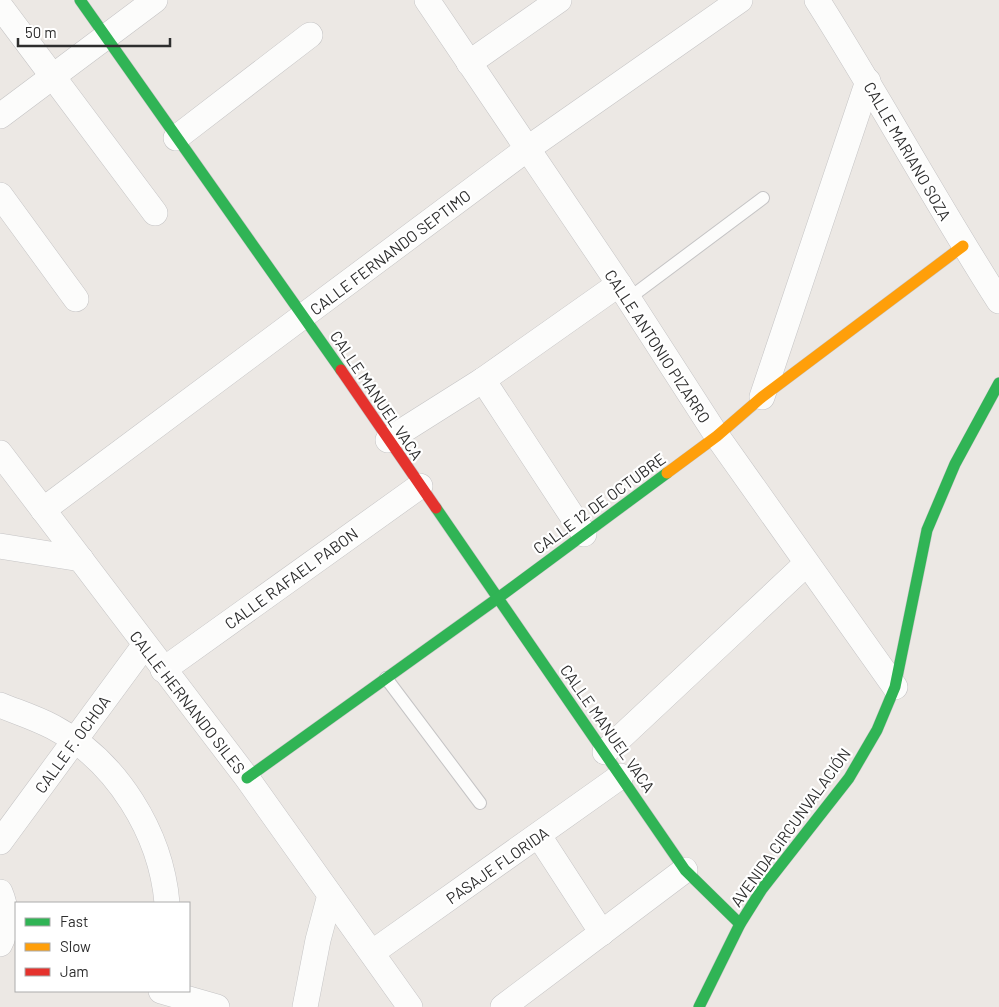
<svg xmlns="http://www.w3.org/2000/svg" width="999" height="1007" font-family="Barlow,sans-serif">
<rect width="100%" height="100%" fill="#ece8e4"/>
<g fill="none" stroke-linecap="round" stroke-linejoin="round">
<!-- lane casing -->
<g stroke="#c5c4c5" stroke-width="14">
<g id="lane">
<path d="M 628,299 L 763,198"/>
<path d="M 386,678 L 480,803"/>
</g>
</g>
<!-- street casing -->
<g stroke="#c5c4c5" stroke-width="26">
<g id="street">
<path d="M 427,0 L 619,284 L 717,436 L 895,687"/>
<path d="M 817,0 C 880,99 936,203 999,301"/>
<path d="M 0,6 L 155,213"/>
<path d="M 469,63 L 559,0"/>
<path d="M 0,116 L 155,0"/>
<path d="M 176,138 L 310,35"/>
<path d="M 0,195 L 76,299"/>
<path d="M 483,380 L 584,534"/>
<path d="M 762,397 L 868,81"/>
<path d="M 388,440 L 483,380 L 619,284"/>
<path d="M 0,453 L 247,778 L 410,1007"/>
<path d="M 43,510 L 527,149 L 740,0"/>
<path d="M 0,546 L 81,559"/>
<path d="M 163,670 L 420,486"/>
<path d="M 0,705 C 17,712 36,718 53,727 C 117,761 161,833 167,903"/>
<path d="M 605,752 L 806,564"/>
<path d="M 539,836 L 602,933"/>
<path d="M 0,842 L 144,646"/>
<path d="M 0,892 C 7,908 8,928 0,944"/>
<path d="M 373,952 L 621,776"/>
<path d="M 161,991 L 217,1007"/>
<path d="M 305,1007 L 318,940 L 330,895"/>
<path d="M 503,1007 L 685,870"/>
</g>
</g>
<!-- fast casing -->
<g stroke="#c5c4c5" stroke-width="12">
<g id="fast">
<path d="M 80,0 L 341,370"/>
<path d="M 436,508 L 685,870 L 740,924"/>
<path d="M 247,778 L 498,598 L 667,473"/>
<path d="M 699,1007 L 740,924 L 762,889 L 849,778 L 877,730 L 895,687 L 927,530 L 955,464 L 999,383"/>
</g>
</g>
<!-- slow casing -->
<g stroke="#c5c4c5" stroke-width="12">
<path id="slow" d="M 667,473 L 717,436 L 762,397 L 963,246"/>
</g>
<!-- jam casing -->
<g stroke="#c5c4c5" stroke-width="12">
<path id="jam" d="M 341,370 L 436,508"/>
</g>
<!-- lane -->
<use href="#lane" stroke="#fcfcfb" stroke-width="12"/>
<!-- street -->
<use href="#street" stroke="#fcfcfb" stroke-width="25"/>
<!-- fast -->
<use href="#fast" stroke="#30b455" stroke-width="11"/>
<!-- slow -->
<use href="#slow" stroke="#ff9f0a" stroke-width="11"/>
<!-- jam -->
<use href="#jam" stroke="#e5322d" stroke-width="11"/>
</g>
<g text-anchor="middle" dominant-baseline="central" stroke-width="4.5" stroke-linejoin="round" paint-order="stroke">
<!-- street labels -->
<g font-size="16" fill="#2e2e2e" stroke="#fff">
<text transform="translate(908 151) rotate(60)">CALLE MARIANO SOZA</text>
<text transform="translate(390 252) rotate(-37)">CALLE FERNANDO SEPTIMO</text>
<text transform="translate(658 346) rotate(57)">CALLE ANTONIO PIZARRO</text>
<text transform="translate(377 395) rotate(56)">CALLE MANUEL VACA</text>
<text transform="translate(599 503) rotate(-36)">CALLE 12 DE OCTUBRE</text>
<text transform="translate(291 578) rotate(-36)">CALLE RAFAEL PABON</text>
<text transform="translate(188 702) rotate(52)">CALLE HERNANDO SILES</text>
<text transform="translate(608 728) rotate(55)">CALLE MANUEL VACA</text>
<text transform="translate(72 744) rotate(-54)">CALLE F. OCHOA</text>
<text transform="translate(790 827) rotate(-54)">AVENIDA CIRCUNVALACIÓN</text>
<text transform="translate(497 865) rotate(-35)">PASAJE FLORIDA</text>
</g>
</g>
<!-- legend -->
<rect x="15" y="902" width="175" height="90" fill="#ffffff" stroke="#ababab"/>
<rect x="25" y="918" width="25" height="8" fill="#30b455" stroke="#ababab"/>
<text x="60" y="927" font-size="15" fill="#2e2e2e">Fast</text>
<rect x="25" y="943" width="25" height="8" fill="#ff9f0a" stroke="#ababab"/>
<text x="60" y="952" font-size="15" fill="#2e2e2e">Slow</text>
<rect x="25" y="968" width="25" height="8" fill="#e5322d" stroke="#ababab"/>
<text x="60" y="977" font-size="15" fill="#2e2e2e">Jam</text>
<!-- scale -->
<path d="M18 38v8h152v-8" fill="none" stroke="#2e2e2e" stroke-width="2.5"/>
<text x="25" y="38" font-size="15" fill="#2e2e2e" stroke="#ffffff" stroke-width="4" paint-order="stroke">50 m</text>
</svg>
